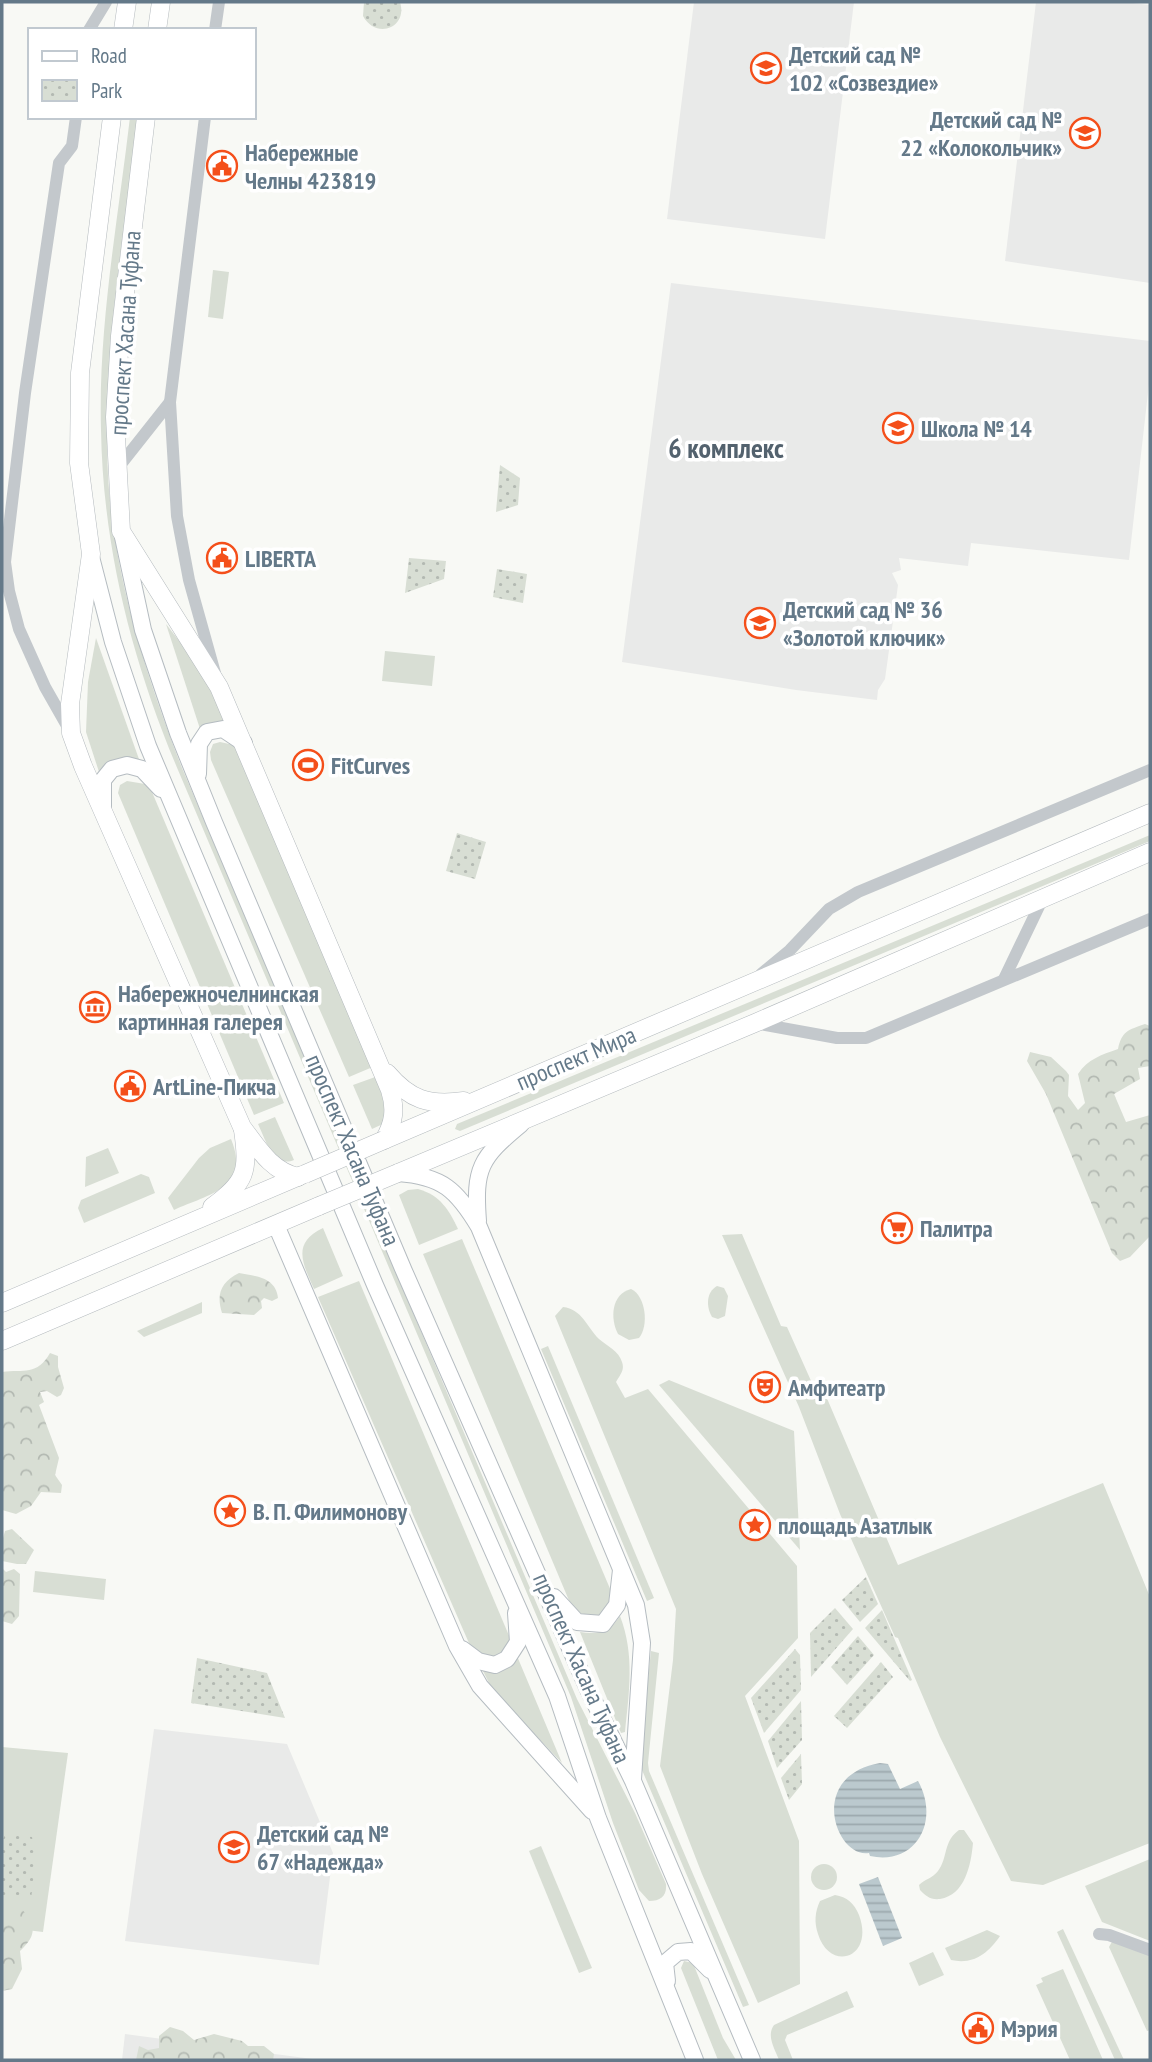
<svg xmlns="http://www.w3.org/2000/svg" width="1152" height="2062" font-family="'PT Sans Narrow',sans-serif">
<defs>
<pattern id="forest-crowns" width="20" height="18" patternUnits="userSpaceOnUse" patternTransform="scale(1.75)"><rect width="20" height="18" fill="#d8ded4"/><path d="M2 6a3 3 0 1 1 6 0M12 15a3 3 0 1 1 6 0" fill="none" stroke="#b3b9b2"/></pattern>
<pattern id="park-dots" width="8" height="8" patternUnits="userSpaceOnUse" patternTransform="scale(1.75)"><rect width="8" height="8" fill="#d8ded4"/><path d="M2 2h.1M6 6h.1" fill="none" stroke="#b3b9b2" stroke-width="1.8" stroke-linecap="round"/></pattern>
<pattern id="water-rules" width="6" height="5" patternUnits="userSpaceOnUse" patternTransform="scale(1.75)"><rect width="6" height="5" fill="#bbc9ce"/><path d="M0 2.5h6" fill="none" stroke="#9ca8ad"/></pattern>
</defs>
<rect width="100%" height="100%" fill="#f8f9f5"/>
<!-- built -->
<g fill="#e9eae9">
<path d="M 694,2 L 854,2 L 825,239 L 667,219 Z"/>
<path d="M 1036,2 L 1124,2 L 1150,5 L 1150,283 L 1005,261 Z"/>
<path d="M 671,283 L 1150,341 L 1150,375 L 1129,560 L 971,543 L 968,566 L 899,558 L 901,570 L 892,573 L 898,585 L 885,679 L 878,690 L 877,700 L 796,690 L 622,662 Z"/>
<path d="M 154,1729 L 287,1744 L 333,1853 L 319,1965 L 125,1941 Z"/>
<path d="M 125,2034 L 320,2060 L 122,2060 Z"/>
</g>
<!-- grass -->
<g fill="#d8ded4">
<path d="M 130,117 L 138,117 C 124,236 102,356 108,476 C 114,577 146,675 182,768 L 577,1699 L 635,1813 L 666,1884 C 667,1896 661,1901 649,1901 L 639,1890 L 613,1823 L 571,1697 L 178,770 C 132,661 103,548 101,430 C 98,326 118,220 130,117 Z"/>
<path d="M 213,270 L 229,272 L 223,319 L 208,317 Z"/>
<path d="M 166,624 L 215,687 L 234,726 L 201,732 Z"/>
<path d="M 96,638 L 140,762 L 100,775 L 86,732 L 88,682 Z"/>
<path d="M 385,651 L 435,656 L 432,686 L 382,681 Z"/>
<path d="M 220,742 L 234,745 L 241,751 L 375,1066 L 349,1077 L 211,760 L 210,752 L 213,744 Z"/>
<path d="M 127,781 L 145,784 L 152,792 L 284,1103 L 254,1115 L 118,793 L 120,785 Z"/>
<path d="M 1150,835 L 1150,841 L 460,1131 L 455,1129 L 457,1124 Z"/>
<path d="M 378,1076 L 389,1103 L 385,1123 L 372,1129 L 353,1085 Z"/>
<path d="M 275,1117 L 294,1160 C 273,1169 265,1138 258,1124 Z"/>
<path d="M 231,1139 C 251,1188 209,1194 174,1210 L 168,1198 L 199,1158 L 210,1148 Z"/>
<path d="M 108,1148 L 119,1173 L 85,1187 L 86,1157 Z"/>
<path d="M 141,1174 L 149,1177 L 155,1193 L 84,1223 L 78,1208 L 81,1200 Z"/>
<path d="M 418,1189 C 440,1195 449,1210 458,1229 L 419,1245 L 399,1195 L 408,1190 Z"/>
<path d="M 323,1228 L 343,1276 L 314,1289 C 303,1264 291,1243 323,1228 Z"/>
<path d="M 742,1234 L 781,1326 L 787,1327 L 812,1383 L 823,1389 L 898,1565 L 1103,1483 L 1150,1597 L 1150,1843 L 1043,1885 L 1011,1881 L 940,1737 L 898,1638 L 895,1637 L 840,1514 L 799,1407 L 722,1235 Z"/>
<path d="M 462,1239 L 611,1591 C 611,1619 594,1622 573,1610 L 423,1254 Z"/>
<path d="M 359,1281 L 510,1638 C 504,1662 490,1661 472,1650 L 318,1297 Z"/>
<path d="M 717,1286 L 724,1288 L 728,1296 L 725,1316 L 718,1319 L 712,1317 C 706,1307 706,1292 717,1286 Z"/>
<path d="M 631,1289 C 646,1296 649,1326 639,1338 L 629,1340 L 618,1334 C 610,1319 611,1294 631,1289 Z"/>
<path d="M 202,1302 L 202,1313 L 144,1337 L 137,1331 Z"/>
<path d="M 563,1307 C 582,1309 587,1327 599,1339 C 607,1346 619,1351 622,1362 C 625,1370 620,1375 616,1382 L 625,1398 L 648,1389 L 797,1566 L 798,1638 L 745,1696 L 799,1841 L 800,1984 L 758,2003 L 702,1874 L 660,1766 L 673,1660 L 676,1609 L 555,1316 Z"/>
<path d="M 548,1346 L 654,1598 L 647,1601 L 541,1349 Z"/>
<path d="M 669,1380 L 794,1431 L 800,1550 L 659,1385 Z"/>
<path d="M 35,1571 L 106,1579 L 104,1600 L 33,1592 Z"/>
<path d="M 620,1616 C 635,1655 629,1692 625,1732 L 621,1733 L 580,1632 C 598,1635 610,1632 620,1616 Z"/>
<path d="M 651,1651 L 659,1653 L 648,1763 L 649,1771 L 749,2005 L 743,2007 L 642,1770 L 640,1752 Z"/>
<path d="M 517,1656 L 562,1763 L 492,1689 L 483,1671 L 496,1671 Z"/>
<path d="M 2,1747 L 68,1753 L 43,1932 L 2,1927 Z"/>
<path d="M 959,1830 L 964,1830 L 973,1843 C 971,1865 965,1895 940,1899 C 930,1900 926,1896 920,1890 L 919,1885 C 925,1879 933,1878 938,1871 C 948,1858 943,1841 959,1830 Z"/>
<path d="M 541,1846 L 592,1968 L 579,1973 L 529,1851 Z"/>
<path d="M 1150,1859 L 1150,1941 L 1102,1922 L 1085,1886 Z"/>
<circle cx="824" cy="1877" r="13"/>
<path d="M 835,1895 C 847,1897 854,1903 859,1915 C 875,1958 830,1973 818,1934 C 814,1922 815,1912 820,1901 Z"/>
<path d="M 1063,1929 L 1124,2060 L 1115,2060 L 1057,1932 Z"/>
<path d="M 987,1930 L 1000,1936 C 988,1953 974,1965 951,1960 L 945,1948 Z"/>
<path d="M 1113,1940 L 1150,1953 L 1150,2030 L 1147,2031 L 1109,1947 Z"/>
<path d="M 933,1952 L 944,1975 L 919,1986 L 909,1963 Z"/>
<path d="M 684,1961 L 693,1963 L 723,2038 L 736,2060 L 718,2060 L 681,1968 Z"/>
<path d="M 1063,1969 L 1103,2060 L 1070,2060 L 1036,1985 L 1043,1982 L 1041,1978 Z"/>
<path d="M 847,1991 L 854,2007 L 787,2035 L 785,2040 L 793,2060 L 779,2060 C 775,2049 766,2036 774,2025 Z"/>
</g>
<!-- forest -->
<g fill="url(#forest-crowns)">
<path d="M 1145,1024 L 1150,1026 L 1150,1066 L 1138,1068 L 1140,1079 L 1114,1094 L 1126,1122 L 1150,1115 L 1150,1236 L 1130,1257 L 1120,1261 L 1112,1253 L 1046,1094 L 1027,1061 L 1030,1052 L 1051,1057 L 1066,1071 L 1069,1075 L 1068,1096 L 1078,1110 L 1085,1103 L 1078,1074 C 1088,1059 1101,1055 1118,1049 C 1122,1031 1128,1030 1145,1024 Z"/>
<path d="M 239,1273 C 255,1276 276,1277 278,1298 L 272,1301 L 264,1298 L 261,1301 L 262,1308 L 254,1315 L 222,1313 C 216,1294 221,1282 239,1273 Z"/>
<path d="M 50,1353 L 58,1356 L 58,1367 L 64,1388 L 61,1395 L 57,1397 L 47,1391 L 40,1392 L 44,1402 L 39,1405 L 59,1458 L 55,1475 L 62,1485 L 61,1493 L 41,1492 L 31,1506 L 16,1514 L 2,1510 L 2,1372 C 24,1369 37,1376 50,1353 Z"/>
<path d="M 12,1529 L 34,1550 L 26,1564 L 17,1564 L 2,1561 L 2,1542 L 5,1531 Z"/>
<path d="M 2,1568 L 6,1572 L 14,1569 L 20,1574 L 19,1616 L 12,1624 L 2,1621 Z"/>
<path d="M 2,1904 L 20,1907 C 36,1925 38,1934 20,1951 L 22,1969 L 12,1989 L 2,1991 Z"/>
<path d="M 170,2027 L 183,2031 L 194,2040 L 214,2034 L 242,2041 L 248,2046 L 264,2046 L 274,2054 L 273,2060 L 136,2060 L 139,2046 L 148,2050 L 159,2048 L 159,2036 Z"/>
</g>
<!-- park -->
<g fill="url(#park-dots)">
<path d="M 364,2 L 400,2 C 408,28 376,40 363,16 Z"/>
<path d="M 500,465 L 520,478 L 518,505 L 496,512 Z"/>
<path d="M 409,558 L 446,561 L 444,579 L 405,593 Z"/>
<path d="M 497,569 L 527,574 L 523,603 L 493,597 Z"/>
<path d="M 457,833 L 486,842 L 475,879 L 446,871 Z"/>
<path d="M 866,1577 L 878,1604 L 860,1622 L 842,1600 Z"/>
<path d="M 835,1608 L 853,1629 L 811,1677 L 810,1633 Z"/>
<path d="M 882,1610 L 912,1680 L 910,1681 L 865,1628 Z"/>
<path d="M 858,1636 L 874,1655 L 847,1685 L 831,1667 Z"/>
<path d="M 795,1649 L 800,1655 L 801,1690 L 764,1733 L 751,1698 Z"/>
<path d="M 197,1658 L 267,1673 L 285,1718 L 191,1703 Z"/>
<path d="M 881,1662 L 893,1677 L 847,1728 L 834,1716 Z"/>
<path d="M 801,1701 L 802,1740 L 777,1768 L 768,1741 Z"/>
<path d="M 801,1754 L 802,1784 L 789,1800 L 781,1778 Z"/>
<path d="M 5,1834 L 32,1837 L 36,1859 L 31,1899 L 2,1896 L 2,1843 Z"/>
</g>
<!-- water -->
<g fill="url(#water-rules)">
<path d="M 880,1763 L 888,1764 L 900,1789 L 918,1781 C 940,1820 917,1866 870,1856 L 869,1853 C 836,1859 806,1776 880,1763 Z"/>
<path d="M 878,1877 L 902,1938 L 883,1946 L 859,1884 Z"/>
</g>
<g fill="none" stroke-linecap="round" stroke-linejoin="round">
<!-- secondary casing -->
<g stroke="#b5bcc1" stroke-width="18">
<g id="secondary">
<path d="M 123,537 L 143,630 L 178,733 L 214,822 L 404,1271 L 588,1689 L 633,1781 L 752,2060"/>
<path d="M 91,557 L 113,642 L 148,746 L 375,1285 L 557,1696 L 598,1818 L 695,2060"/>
<path d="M 198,774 L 199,744 L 207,732 L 223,729 L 244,743"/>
<path d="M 103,806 L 103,780 L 112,769 L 127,765 L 142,769 L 161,789"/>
<path d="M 398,1173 C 442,1176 457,1190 479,1227 L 636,1605 L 642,1643 L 633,1779"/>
<path d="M 478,1221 C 474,1168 480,1158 521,1124"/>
<path d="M 276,1225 L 457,1646 L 480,1686 L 592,1811"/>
<path d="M 554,1597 L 577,1622 L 603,1624 L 617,1605 L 621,1570"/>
<path d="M 462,1649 L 478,1661 L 495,1665 L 507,1659 L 518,1642 L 516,1613"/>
<path d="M 667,1981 L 665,1963 L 678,1952 L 691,1951 L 710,1970"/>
</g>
</g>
<!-- primary casing -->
<g stroke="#b4babe" stroke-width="19">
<g id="primary">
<path d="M 123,30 L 127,2"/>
<path d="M 157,30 L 161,2"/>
<path d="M 112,117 L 80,373 L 79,463 L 91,554 L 70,704 L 71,733 L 83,766 L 242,1127 C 258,1148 271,1171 298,1177"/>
<path d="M 146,117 L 120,336 L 115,417 L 121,531 L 219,687 L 390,1090 C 396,1109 394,1123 384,1140"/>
<path d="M 387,1073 C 410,1100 429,1106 464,1101"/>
<path d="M 384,1140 L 1150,813"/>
<path d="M 398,1173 L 755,1023 L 1150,852"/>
<path d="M 212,1207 C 246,1182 249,1172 243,1130"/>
<path d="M 2,1303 L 302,1175"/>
<path d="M 2,1341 L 319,1206"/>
</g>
</g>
<!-- minor -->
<g stroke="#c3c8cc" stroke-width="12">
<path d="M 89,30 L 106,2"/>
<path d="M 215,30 L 219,2"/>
<path d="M 205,117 L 170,402 L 177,516 L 189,580 L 215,673"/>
<path d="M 117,469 L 170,402"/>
<path d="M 70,731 L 45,687 L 19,629 L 9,591 L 5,562 L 25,393 L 59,163 L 72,146 L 76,117"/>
<path d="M 761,974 L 790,950 L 829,909 L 858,892 L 1150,770"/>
<path d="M 1004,979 L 1043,898"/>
<path d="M 755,1023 L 837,1038 L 866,1038 L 1150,919"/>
<path d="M 1099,1934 L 1109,1935 L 1150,1950"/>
</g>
<!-- secondary -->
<use href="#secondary" stroke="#fff" stroke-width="16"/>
<!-- primary -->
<use href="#primary" stroke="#fff" stroke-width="18"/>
<!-- primary-bridge casing -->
<g stroke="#b4babe" stroke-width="19" stroke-linecap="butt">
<g id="primary-bridge">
<path d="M 305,1174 L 384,1140"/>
<path d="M 319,1206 L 398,1173"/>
</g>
</g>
<!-- primary-bridge -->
<use href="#primary-bridge" stroke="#fff" stroke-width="18"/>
</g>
<!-- icons -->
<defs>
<g id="school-ring" transform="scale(1.575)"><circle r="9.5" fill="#fff" stroke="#f44f1a" stroke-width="1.5"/><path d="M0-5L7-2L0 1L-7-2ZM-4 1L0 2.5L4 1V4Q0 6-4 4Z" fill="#f44f1a"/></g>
<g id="civic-ring" transform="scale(1.575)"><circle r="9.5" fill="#fff" stroke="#f44f1a" stroke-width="1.5"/><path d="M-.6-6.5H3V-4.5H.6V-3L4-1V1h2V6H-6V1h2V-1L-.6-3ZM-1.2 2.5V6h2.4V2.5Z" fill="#f44f1a"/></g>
<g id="stadium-ring" transform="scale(1.575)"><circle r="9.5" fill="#fff" stroke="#f44f1a" stroke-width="1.5"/><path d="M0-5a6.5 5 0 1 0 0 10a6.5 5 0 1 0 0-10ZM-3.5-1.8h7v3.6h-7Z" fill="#f44f1a"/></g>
<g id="museum-ring" transform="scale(1.575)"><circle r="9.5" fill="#fff" stroke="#f44f1a" stroke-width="1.5"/><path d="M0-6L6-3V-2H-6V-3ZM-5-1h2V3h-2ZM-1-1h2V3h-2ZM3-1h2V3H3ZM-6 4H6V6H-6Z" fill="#f44f1a"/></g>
<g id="supermarket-ring" transform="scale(1.575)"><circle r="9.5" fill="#fff" stroke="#f44f1a" stroke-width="1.5"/><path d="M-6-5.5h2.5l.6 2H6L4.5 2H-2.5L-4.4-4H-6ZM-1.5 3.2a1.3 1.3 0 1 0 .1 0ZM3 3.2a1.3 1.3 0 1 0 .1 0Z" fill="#f44f1a"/></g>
<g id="theatre-ring" transform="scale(1.575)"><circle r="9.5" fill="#fff" stroke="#f44f1a" stroke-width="1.5"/><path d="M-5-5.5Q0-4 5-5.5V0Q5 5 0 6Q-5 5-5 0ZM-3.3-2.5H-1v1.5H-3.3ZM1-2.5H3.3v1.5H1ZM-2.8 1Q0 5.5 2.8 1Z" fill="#f44f1a"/></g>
<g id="sight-ring" transform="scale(1.575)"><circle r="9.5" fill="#fff" stroke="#f44f1a" stroke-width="1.5"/><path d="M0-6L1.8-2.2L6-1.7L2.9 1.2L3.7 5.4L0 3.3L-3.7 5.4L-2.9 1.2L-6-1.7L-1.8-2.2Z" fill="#f44f1a"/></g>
</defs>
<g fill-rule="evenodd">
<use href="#school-ring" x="766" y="68"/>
<use href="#school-ring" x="1085" y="133"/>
<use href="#civic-ring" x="222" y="166"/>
<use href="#school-ring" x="898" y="428"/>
<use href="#civic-ring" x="222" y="558"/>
<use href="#school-ring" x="760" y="623"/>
<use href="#stadium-ring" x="308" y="765"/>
<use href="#museum-ring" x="95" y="1007"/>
<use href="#civic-ring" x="130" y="1086"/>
<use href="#supermarket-ring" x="897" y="1228"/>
<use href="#theatre-ring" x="765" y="1387"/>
<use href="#sight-ring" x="230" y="1511"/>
<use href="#sight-ring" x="755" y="1525"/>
<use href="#school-ring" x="234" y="1847"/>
<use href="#civic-ring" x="978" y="2028"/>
</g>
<g text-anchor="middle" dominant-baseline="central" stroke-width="7" stroke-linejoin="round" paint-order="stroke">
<!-- poi labels -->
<g font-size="24" font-weight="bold" fill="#647989" stroke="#fff" text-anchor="start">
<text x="789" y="54">Детский сад №<tspan x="789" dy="28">102 «Созвездие»</tspan></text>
<text x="1062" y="119" text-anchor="end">Детский сад №<tspan x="1062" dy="28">22 «Колокольчик»</tspan></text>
<text x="245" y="152">Набережные<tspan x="245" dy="28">Челны 423819</tspan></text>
<text x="921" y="428">Школа № 14</text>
<text x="245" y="558">LIBERTA</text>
<text x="783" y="609">Детский сад № 36<tspan x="783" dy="28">«Золотой ключик»</tspan></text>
<text x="331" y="765">FitCurves</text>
<text x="118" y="993">Набережночелнинская<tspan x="118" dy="28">картинная галерея</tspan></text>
<text x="153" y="1086">ArtLine-Пикча</text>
<text x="920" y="1228">Палитра</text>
<text x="788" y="1387">Амфитеатр</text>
<text x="253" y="1511">В. П. Филимонову</text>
<text x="778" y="1525">площадь Азатлык</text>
<text x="257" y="1833">Детский сад №<tspan x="257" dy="28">67 «Надежда»</tspan></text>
<text x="1001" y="2028">Мэрия</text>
</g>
<!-- street labels -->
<g font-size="24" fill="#647989" stroke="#fff">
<text transform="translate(125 333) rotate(-86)">проспект Хасана Туфана</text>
<text transform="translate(576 1058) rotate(-23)">проспект Мира</text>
<text transform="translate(353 1150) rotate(67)">проспект Хасана Туфана</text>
<text transform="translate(582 1668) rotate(66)">проспект Хасана Туфана</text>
</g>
<!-- quarter labels -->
<g font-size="28" font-weight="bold" fill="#53626e" stroke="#fff">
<text x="726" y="447">6 комплекс</text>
</g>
</g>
<!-- border -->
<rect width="1152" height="2062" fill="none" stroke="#647989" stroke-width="7"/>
<!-- legend -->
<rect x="28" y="28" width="228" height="91" fill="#ffffff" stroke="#c1c9d0" stroke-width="2"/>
<rect x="42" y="51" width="35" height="10" fill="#ffffff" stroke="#c1c9d0" stroke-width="2"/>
<text x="91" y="63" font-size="21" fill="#647989">Road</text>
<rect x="42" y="80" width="35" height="21" fill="url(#park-dots)" stroke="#c1c9d0" stroke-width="2"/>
<text x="91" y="98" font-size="21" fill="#647989">Park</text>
</svg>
